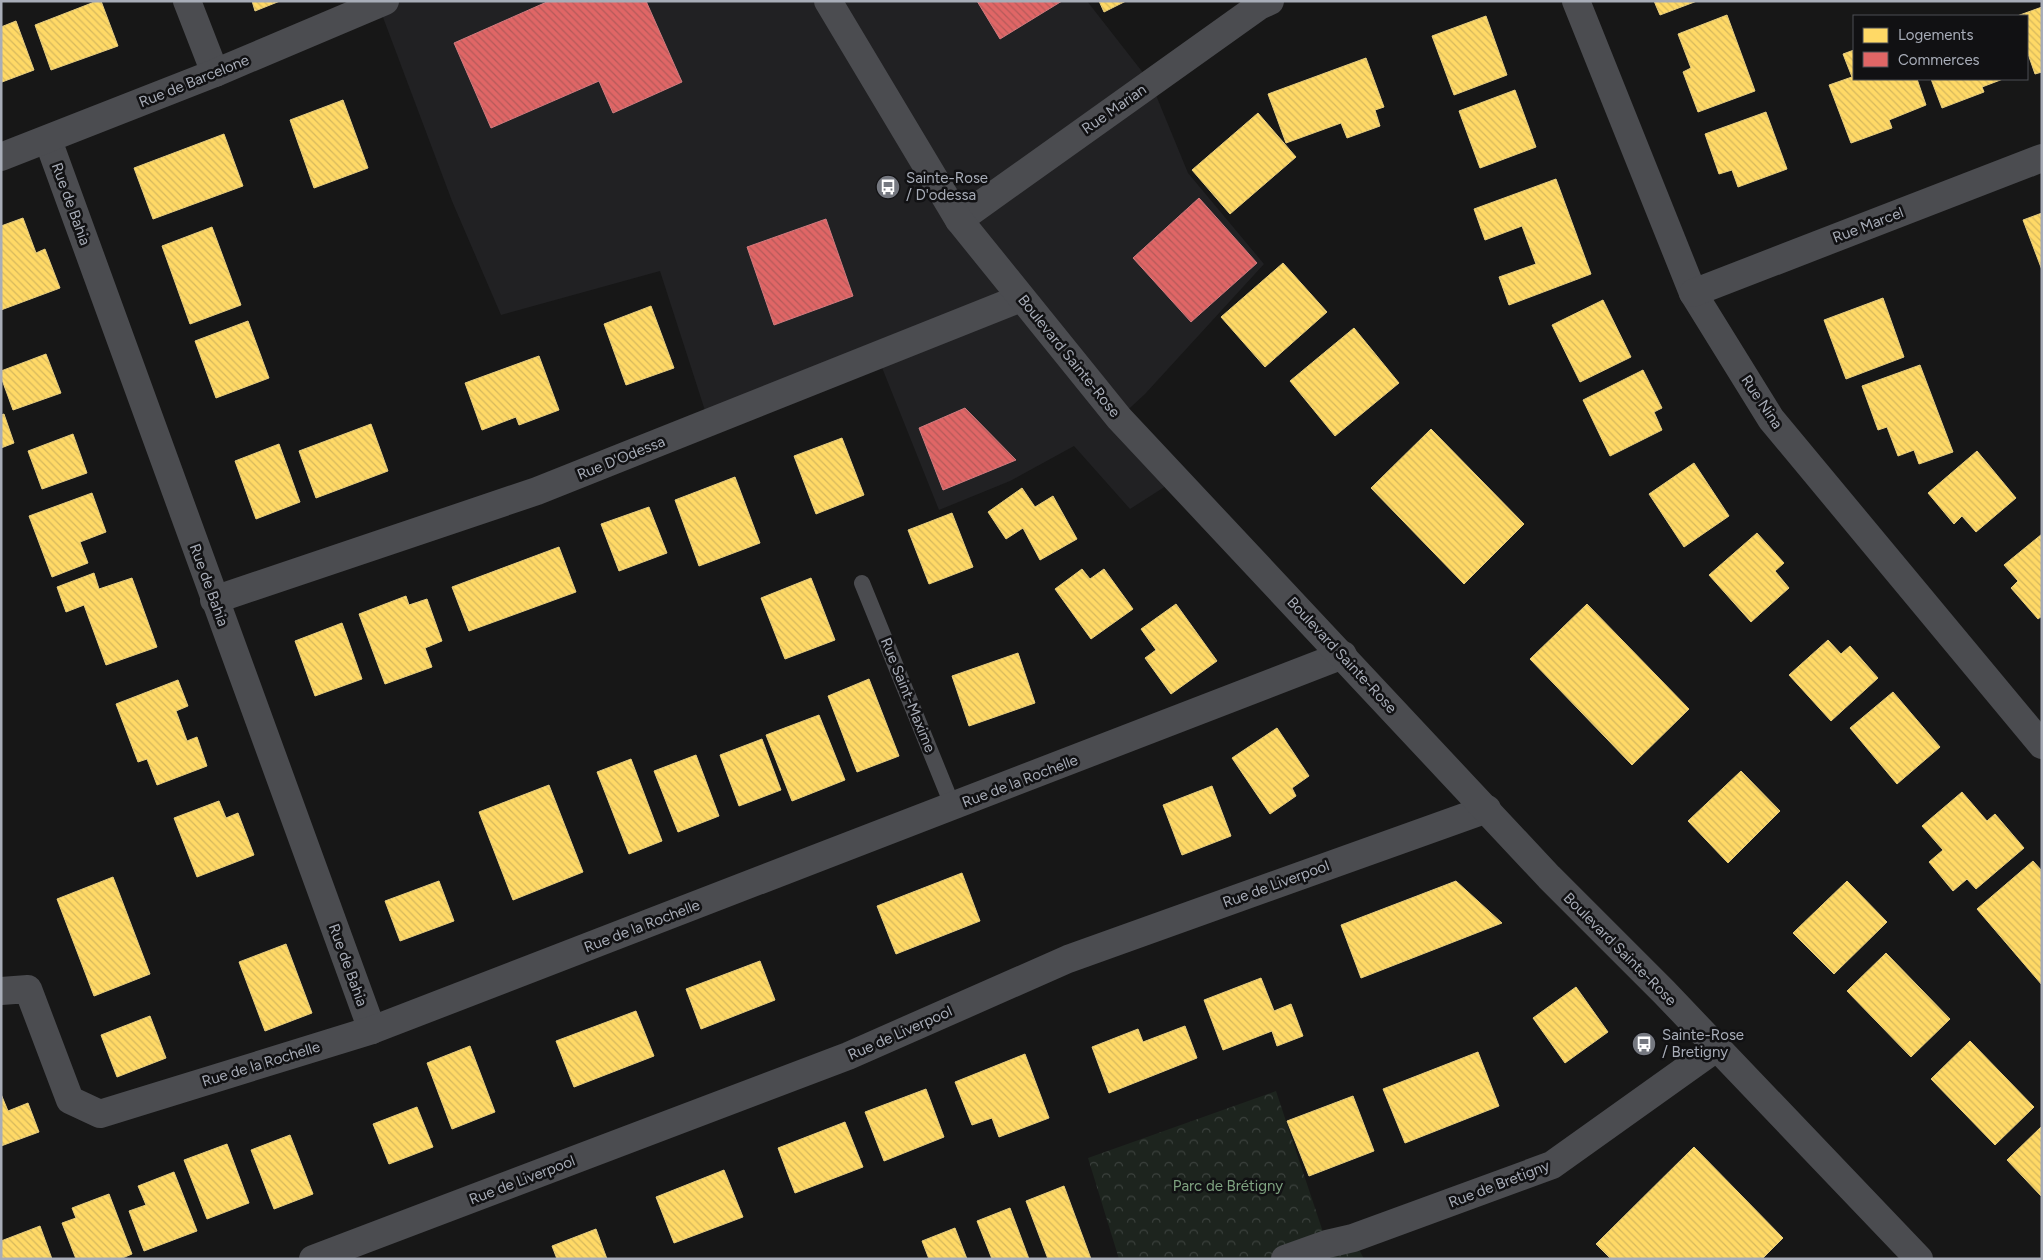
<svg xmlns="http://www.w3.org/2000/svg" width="2043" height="1260" font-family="Figtree,sans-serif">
<defs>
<pattern id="park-crowns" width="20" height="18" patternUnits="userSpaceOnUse" patternTransform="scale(1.25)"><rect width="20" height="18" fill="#1d241e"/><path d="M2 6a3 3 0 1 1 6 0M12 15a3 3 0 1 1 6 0" fill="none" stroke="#3b413d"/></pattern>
<pattern id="homes-back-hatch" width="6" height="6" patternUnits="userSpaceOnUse" patternTransform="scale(1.25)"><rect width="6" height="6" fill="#ffd966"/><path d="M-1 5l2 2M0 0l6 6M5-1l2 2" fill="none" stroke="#d6b85d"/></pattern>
<pattern id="shops-back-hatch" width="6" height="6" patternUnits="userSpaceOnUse" patternTransform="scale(1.25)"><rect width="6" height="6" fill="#e06666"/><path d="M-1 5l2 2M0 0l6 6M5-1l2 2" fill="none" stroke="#b45a5a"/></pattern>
</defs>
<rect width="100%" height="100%" fill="#171717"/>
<!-- built -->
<path fill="#212123" d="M 385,1 L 1087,1 L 1151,83 L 1188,173 L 1264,264 L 1145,394 L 1119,418 L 1177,479 L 1130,509 L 1074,446 L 1010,481 L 939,510 L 877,355 L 709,423 L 660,271 L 501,315 L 452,201 L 378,4 Z"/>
<!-- park -->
<path fill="url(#park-crowns)" d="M 1276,1091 L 1327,1244 L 1353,1238 L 1364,1259 L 1119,1259 L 1088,1158 Z"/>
<!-- homes -->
<g fill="url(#homes-back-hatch)" stroke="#e5cc7f">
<path d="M 97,1 L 101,1 L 118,46 L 51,70 L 35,25 Z"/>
<path d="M 252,1 L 280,1 L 255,11 Z"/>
<path d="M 1099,1 L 1126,1 L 1104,12 Z"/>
<path d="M 1654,1 L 1697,1 L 1660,15 Z"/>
<path d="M 2042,7 L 2042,72 L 2035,74 L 2027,51 L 2027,16 L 2017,16 Z"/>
<path d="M 1727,15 L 1755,91 L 1698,112 L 1683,72 L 1691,68 L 1678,34 Z"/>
<path d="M 1486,16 L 1507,75 L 1454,95 L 1432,36 Z"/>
<path d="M 16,21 L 34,70 L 2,82 L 1,27 Z"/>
<path d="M 1854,50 L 1854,79 L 1917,79 L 1926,105 L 1889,120 L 1892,128 L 1851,143 L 1829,85 L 1852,77 L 1843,54 Z"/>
<path d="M 1366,58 L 1384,107 L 1375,110 L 1380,126 L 1347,138 L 1341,123 L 1286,143 L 1268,94 Z"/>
<path d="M 1931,79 L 2003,79 L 1982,87 L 1984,92 L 1942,108 Z"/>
<path d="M 1515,90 L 1536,147 L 1480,168 L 1459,111 Z"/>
<path d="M 343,100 L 368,168 L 314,188 L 290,120 Z"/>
<path d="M 1766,112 L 1787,169 L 1738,187 L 1732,170 L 1719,174 L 1705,134 Z"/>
<path d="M 1258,113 L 1296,157 L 1230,214 L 1192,170 Z"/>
<path d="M 224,134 L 243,186 L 153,219 L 134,168 Z"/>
<path d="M 1556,179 L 1591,274 L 1509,305 L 1499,277 L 1536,264 L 1522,226 L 1485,240 L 1474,209 Z"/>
<path d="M 2042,213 L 2042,270 L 2023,220 Z"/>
<path d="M 23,218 L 36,253 L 45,249 L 60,288 L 1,310 L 1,226 Z"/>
<path d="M 212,227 L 241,305 L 190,324 L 162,246 Z"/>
<path d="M 1283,263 L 1327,312 L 1265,367 L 1221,317 Z"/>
<path d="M 1883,298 L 1904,357 L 1846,379 L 1824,320 Z"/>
<path d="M 1603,300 L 1631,357 L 1580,382 L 1552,325 Z"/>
<path d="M 651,306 L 674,368 L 626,385 L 604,324 Z"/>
<path d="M 248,321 L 269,378 L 216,398 L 195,341 Z"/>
<path d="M 1354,328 L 1399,383 L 1335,436 L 1290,381 Z"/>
<path d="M 46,354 L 61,393 L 13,410 L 1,377 L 1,371 Z"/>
<path d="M 539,356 L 559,410 L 519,425 L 516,417 L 482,430 L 465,383 Z"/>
<path d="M 1920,365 L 1953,452 L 1919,464 L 1914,450 L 1898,456 L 1887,427 L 1878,430 L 1862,386 Z"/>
<path d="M 1643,370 L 1662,408 L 1654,412 L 1662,430 L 1610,456 L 1583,400 Z"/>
<path d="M 4,414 L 14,443 L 1,448 L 1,415 Z"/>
<path d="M 371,424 L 388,471 L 316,498 L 299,451 Z"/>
<path d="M 1431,429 L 1524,524 L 1464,584 L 1371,488 Z"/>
<path d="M 73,434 L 87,473 L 42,489 L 28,451 Z"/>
<path d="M 842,438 L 864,495 L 816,514 L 794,456 Z"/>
<path d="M 279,444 L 300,502 L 256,519 L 235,461 Z"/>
<path d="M 1977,451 L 2016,498 L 1976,532 L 1962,516 L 1954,524 L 1928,493 Z"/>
<path d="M 1694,463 L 1729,516 L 1684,547 L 1649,494 Z"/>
<path d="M 735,477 L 760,543 L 699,566 L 675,500 Z"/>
<path d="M 1022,488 L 1035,507 L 1053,496 L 1077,539 L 1040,560 L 1023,528 L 1006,539 L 988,512 Z"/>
<path d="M 92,493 L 106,532 L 80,542 L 88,563 L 52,577 L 29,516 Z"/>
<path d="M 649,507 L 667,553 L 619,571 L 601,524 Z"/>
<path d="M 952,513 L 973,567 L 929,584 L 908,530 Z"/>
<path d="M 1757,533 L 1784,563 L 1775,571 L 1789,588 L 1751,622 L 1709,575 Z"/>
<path d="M 2042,534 L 2042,616 L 2038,619 L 2011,588 L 2018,581 L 2004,565 Z"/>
<path d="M 559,547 L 576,592 L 469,631 L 452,587 Z"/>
<path d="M 1082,569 L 1090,579 L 1104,569 L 1133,609 L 1091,639 L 1055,589 Z"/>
<path d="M 94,573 L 99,589 L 132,578 L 157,647 L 106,665 L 84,605 L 66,612 L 57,587 Z"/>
<path d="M 811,578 L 835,640 L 785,659 L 761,598 Z"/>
<path d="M 406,596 L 409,605 L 427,599 L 442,641 L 425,648 L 432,667 L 385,684 L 359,614 Z"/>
<path d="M 1176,604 L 1217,661 L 1171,694 L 1145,658 L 1156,650 L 1141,629 Z"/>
<path d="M 1587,604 L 1689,709 L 1632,765 L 1530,659 Z"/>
<path d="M 342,623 L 362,679 L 315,696 L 295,641 Z"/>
<path d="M 1828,640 L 1841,654 L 1850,646 L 1878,678 L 1831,721 L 1789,675 Z"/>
<path d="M 1018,653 L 1035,703 L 969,726 L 952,676 Z"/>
<path d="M 869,679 L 899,756 L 857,772 L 828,696 Z"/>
<path d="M 178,680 L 188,706 L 176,711 L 187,741 L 197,737 L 207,766 L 157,785 L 147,759 L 138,762 L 116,704 Z"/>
<path d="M 1893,692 L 1940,747 L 1897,784 L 1850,728 Z"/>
<path d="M 819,715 L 845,780 L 792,801 L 766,735 Z"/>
<path d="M 1277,728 L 1309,776 L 1292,788 L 1296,796 L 1270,814 L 1232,758 Z"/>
<path d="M 762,739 L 781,790 L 739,806 L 720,755 Z"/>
<path d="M 696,755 L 719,816 L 678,832 L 654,771 Z"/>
<path d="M 631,759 L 662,841 L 629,854 L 597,772 Z"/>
<path d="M 1741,771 L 1780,811 L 1728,863 L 1688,821 Z"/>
<path d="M 549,785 L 583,872 L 513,900 L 479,812 Z"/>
<path d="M 1212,786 L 1231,836 L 1182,855 L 1163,805 Z"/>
<path d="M 1962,792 L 1987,821 L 1995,814 L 2024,848 L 1976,889 L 1967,879 L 1953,891 L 1929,862 L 1943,850 L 1922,826 Z"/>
<path d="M 219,801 L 226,818 L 238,813 L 254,855 L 197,877 L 174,818 Z"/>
<path d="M 2033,861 L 2042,871 L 2042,985 L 1977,909 Z"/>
<path d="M 962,873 L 980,921 L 896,954 L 877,906 Z"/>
<path d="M 113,877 L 150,974 L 94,996 L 57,899 Z"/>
<path d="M 439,881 L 454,921 L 400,941 L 385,901 Z"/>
<path d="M 1456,881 L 1502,923 L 1361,978 L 1341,925 Z"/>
<path d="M 1847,881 L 1887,922 L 1834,974 L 1793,933 Z"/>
<path d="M 286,944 L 312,1013 L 265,1031 L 239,962 Z"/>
<path d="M 1886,953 L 1950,1019 L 1911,1057 L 1847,991 Z"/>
<path d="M 760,961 L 775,1000 L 701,1029 L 686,989 Z"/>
<path d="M 1261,978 L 1274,1011 L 1291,1004 L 1303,1036 L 1277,1046 L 1272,1031 L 1223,1050 L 1204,1000 Z"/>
<path d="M 1576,987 L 1608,1032 L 1565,1063 L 1533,1018 Z"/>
<path d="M 636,1011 L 654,1056 L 574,1087 L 556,1041 Z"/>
<path d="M 150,1016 L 166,1058 L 117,1077 L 101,1035 Z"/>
<path d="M 1185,1026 L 1197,1058 L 1109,1093 L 1092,1047 L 1138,1029 L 1143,1042 Z"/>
<path d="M 1970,1041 L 2034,1107 L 1995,1145 L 1931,1079 Z"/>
<path d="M 470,1046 L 495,1112 L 452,1129 L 427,1063 Z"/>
<path d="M 1478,1052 L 1499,1106 L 1405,1143 L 1383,1089 Z"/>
<path d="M 1025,1054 L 1049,1118 L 999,1137 L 992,1118 L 972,1125 L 955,1082 Z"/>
<path d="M 926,1089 L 944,1137 L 884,1161 L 865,1112 Z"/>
<path d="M 1,1094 L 8,1111 L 28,1103 L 39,1132 L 1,1146 Z"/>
<path d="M 1353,1096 L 1374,1151 L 1309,1176 L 1287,1121 Z"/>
<path d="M 417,1107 L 433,1147 L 389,1164 L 373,1124 Z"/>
<path d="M 845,1122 L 863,1167 L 795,1193 L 778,1148 Z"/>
<path d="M 2042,1126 L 2042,1197 L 2007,1160 Z"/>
<path d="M 290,1135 L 313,1194 L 274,1209 L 251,1150 Z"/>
<path d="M 227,1144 L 249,1203 L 207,1219 L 184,1160 Z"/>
<path d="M 1694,1147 L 1783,1238 L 1762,1259 L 1611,1259 L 1596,1244 Z"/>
<path d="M 724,1170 L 743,1217 L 674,1243 L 656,1197 Z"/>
<path d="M 174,1172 L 197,1231 L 144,1251 L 129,1211 L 146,1205 L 138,1186 Z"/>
<path d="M 1064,1186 L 1091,1259 L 1048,1259 L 1026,1201 Z"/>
<path d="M 109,1194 L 132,1254 L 120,1259 L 76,1259 L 62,1223 L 76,1218 L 72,1208 Z"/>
<path d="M 1010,1208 L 1029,1259 L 992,1259 L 977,1221 Z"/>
<path d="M 40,1226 L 52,1259 L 1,1259 L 1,1241 Z"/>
<path d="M 955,1228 L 967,1259 L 929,1259 L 922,1241 Z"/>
<path d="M 596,1229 L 607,1259 L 557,1259 L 552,1246 Z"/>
</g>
<!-- shops -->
<g fill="url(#shops-back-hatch)" stroke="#cf7b7f">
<path d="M 549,1 L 646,1 L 682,82 L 613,113 L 599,81 L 491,128 L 454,43 Z"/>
<path d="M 977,1 L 1062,1 L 1000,39 Z"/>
<path d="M 1199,198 L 1257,263 L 1191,322 L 1133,258 Z"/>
<path d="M 826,219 L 853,296 L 774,325 L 747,247 Z"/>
<path d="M 965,408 L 1016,460 L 943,490 L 919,428 Z"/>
</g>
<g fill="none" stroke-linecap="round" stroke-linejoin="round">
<!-- service -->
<path stroke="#4b4c50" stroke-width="16" d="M 862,583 L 953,807"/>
<!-- minor -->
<g stroke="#4b4c50" stroke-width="28">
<path d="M 187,1 L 215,73"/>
<path d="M 1576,1 L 1693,293 L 1771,419 L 2042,745"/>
<path d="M 48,140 L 372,1030"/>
<path d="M 1,157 L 215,73 L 385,1"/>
<path d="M 959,220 L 1259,6 L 1270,1"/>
<path d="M 1693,293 L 2042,158"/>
<path d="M 214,600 L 537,491 L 1021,298"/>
<path d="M 1,991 L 28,989 L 70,1100 L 100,1114 L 372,1030 L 1343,655"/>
<path d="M 313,1259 L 848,1056 L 1068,959 L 1487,809"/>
<path d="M 1285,1259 L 1327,1244 L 1353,1238 L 1552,1165 L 1716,1048"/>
</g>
<!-- tertiary -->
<path stroke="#4b4c50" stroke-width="28" d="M 828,1 L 959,220 L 1119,418 L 1549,877 L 1664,992 L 1919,1259"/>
</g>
<!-- icons -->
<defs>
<g id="bus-disc" transform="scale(1.25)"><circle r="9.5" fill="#757880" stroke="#111113"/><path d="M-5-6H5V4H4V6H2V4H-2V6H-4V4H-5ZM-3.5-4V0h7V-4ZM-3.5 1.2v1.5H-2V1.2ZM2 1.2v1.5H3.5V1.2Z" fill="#fff"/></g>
</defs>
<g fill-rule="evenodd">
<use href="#bus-disc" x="888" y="187"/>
<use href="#bus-disc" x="1644" y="1044"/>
</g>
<g text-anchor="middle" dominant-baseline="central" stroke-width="5" stroke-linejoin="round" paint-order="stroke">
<!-- street labels -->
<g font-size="15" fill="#a8adb8" stroke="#111113">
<text transform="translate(194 81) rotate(-22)">Rue de Barcelone</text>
<text transform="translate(1114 109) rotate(-35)">Rue Marian</text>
<text transform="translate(71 204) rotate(70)">Rue de Bahia</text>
<text transform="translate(1868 225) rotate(-21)">Rue Marcel</text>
<text transform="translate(1069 356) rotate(51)">Boulevard Sainte-Rose</text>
<text transform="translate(1762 402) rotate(56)">Rue Nina</text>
<text transform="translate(621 458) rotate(-22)">Rue D'Odessa</text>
<text transform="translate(209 585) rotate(70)">Rue de Bahia</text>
<text transform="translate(1342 655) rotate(47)">Boulevard Sainte-Rose</text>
<text transform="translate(908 695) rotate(68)">Rue Saint-Maxime</text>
<text transform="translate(1020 781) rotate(-21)">Rue de la Rochelle</text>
<text transform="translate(1276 884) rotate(-20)">Rue de Liverpool</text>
<text transform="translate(642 926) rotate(-21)">Rue de la Rochelle</text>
<text transform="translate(1620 949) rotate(45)">Boulevard Sainte-Rose</text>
<text transform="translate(348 965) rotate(70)">Rue de Bahia</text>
<text transform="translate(900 1033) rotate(-24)">Rue de Liverpool</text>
<text transform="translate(261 1064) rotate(-17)">Rue de la Rochelle</text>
<text transform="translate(522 1180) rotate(-21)">Rue de Liverpool</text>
<text transform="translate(1499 1184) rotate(-21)">Rue de Bretigny</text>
</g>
<!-- poi labels -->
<g font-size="15" fill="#a8adb8" stroke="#111113" text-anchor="start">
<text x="906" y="178">Sainte-Rose<tspan x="906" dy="17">/ D'odessa</tspan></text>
<text x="1662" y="1035">Sainte-Rose<tspan x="1662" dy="17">/ Bretigny</tspan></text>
</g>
<!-- park labels -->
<g font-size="15" fill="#7fa381" stroke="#111113">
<text x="1228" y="1186">Parc de Brétigny</text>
</g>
</g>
<!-- border -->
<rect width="2043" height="1260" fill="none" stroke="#a8adb8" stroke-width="5"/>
<!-- legend -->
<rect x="1853" y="15" width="175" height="65" fill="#111113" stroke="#4d4f55"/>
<rect x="1863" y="28" width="25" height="15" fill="#ffd966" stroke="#4d4f55"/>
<text x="1898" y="40" font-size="15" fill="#a8adb8">Logements</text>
<rect x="1863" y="52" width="25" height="15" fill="#e06666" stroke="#4d4f55"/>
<text x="1898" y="65" font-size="15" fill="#a8adb8">Commerces</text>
</svg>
